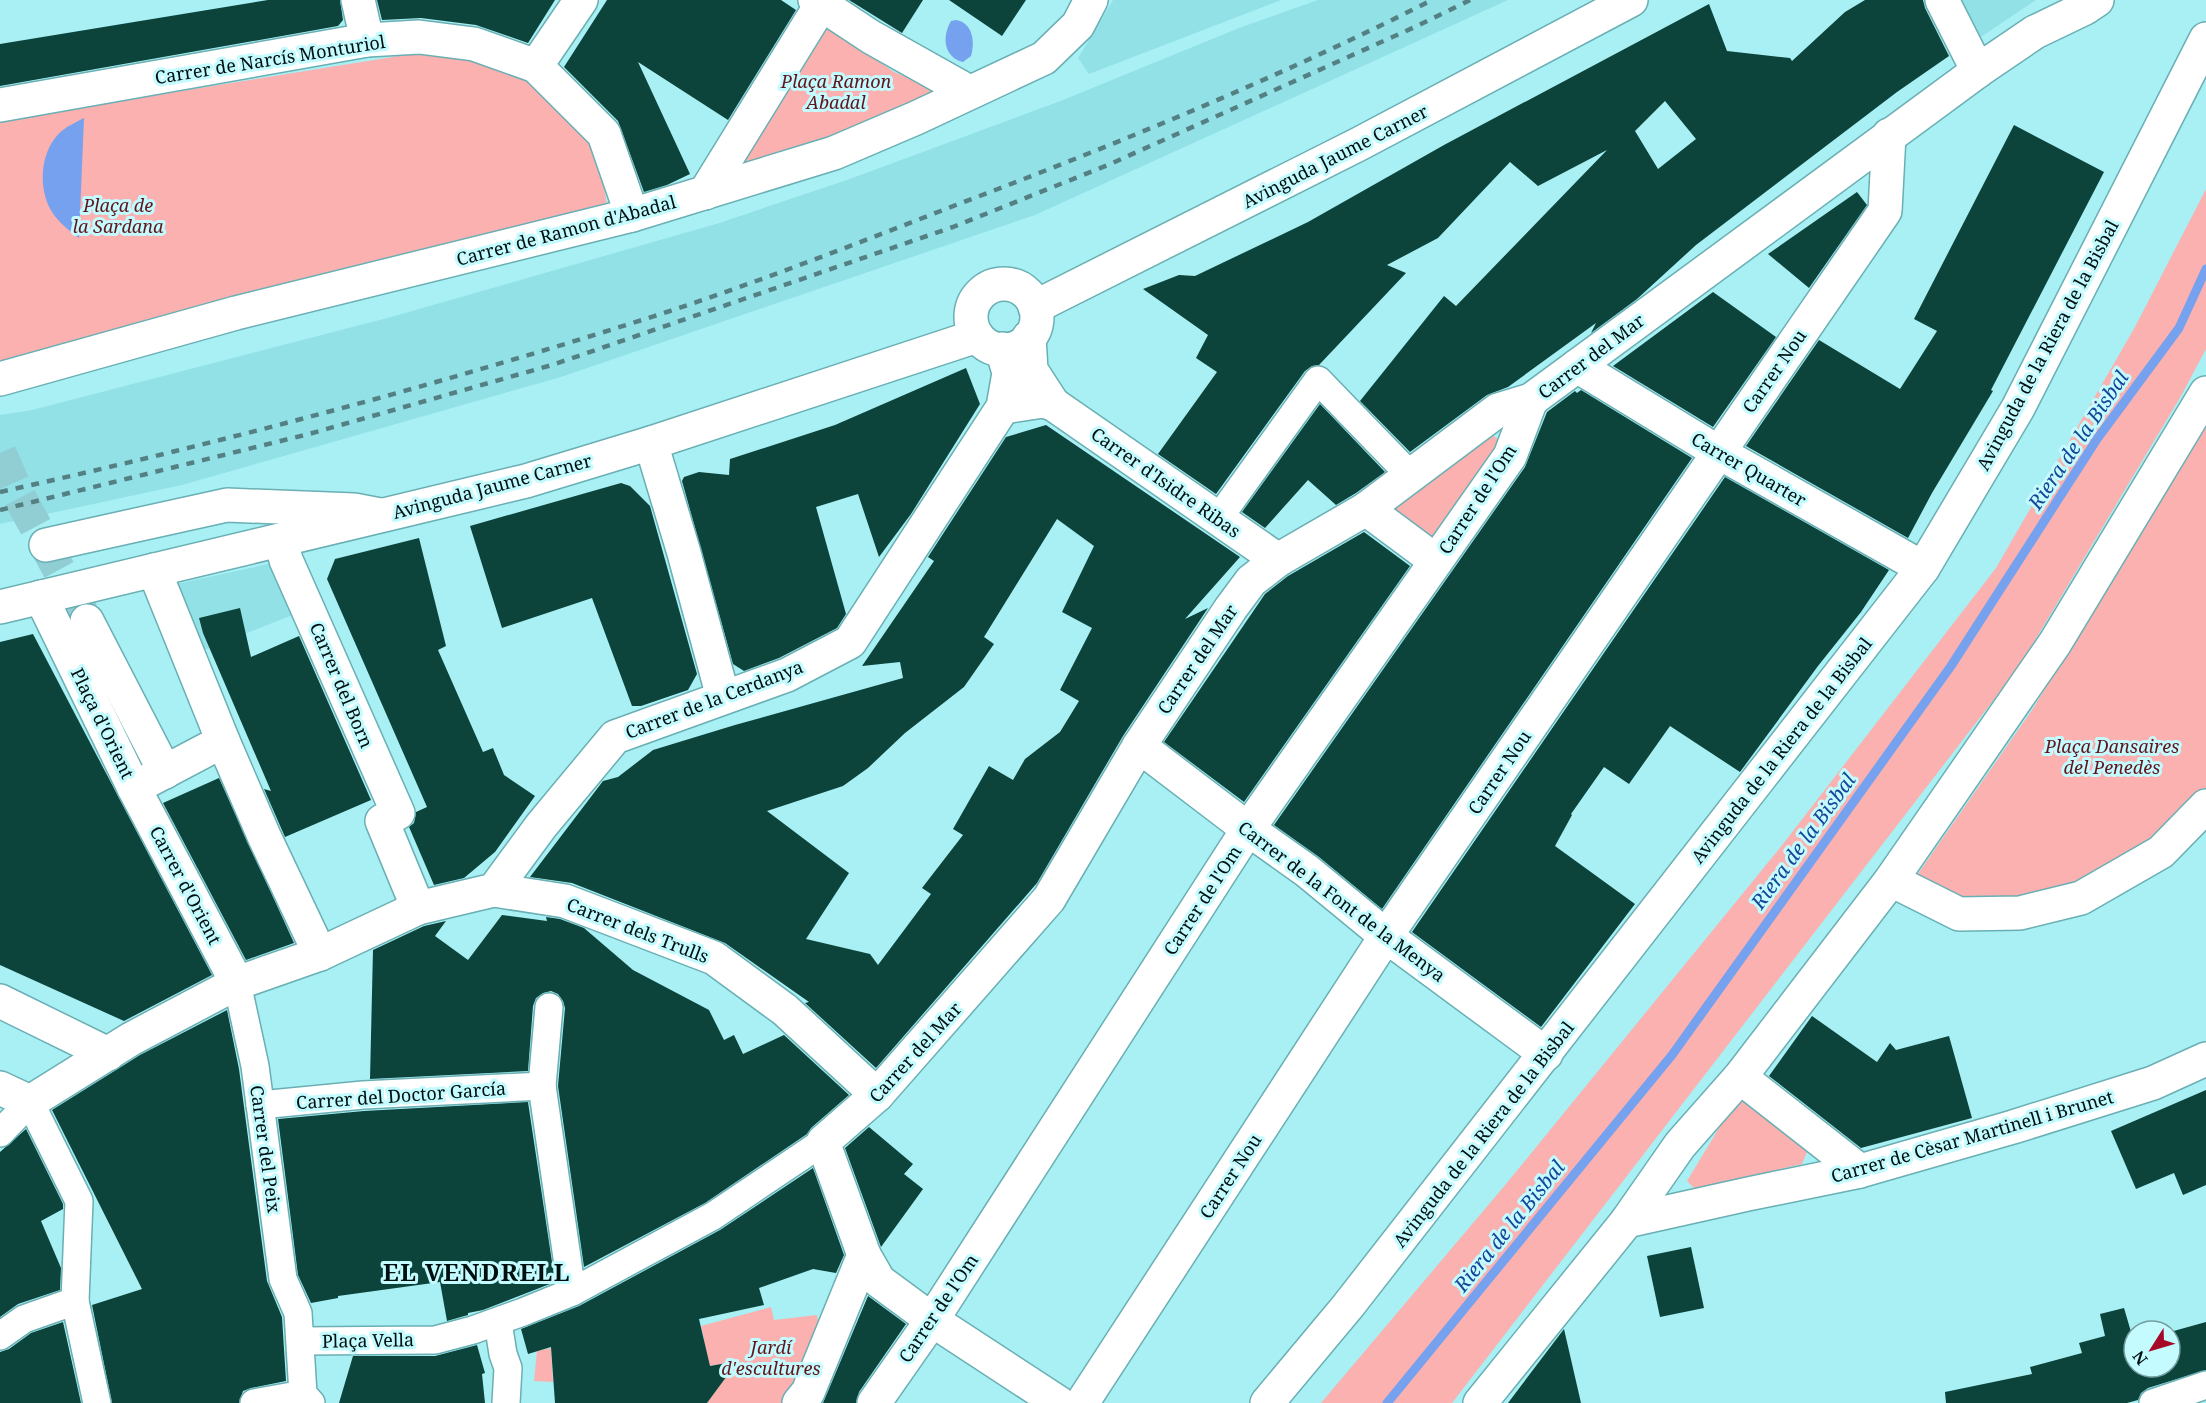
<svg xmlns="http://www.w3.org/2000/svg" width="2206" height="1403" font-family="'Noto Serif',serif">
<rect width="100%" height="100%" fill="#a9f0f5"/>
<!-- built -->
<g fill="#92e1e7">
<path d="M 1113,0 L 1281,0 L 1089,74 L 1078,58 Z"/>
<path d="M 1318,0 L 1508,0 L 1035,215 L 561,377 L 182,485 L 0,524 L 0,415 L 32,410 L 391,317 L 716,224 L 847,180 L 1063,100 L 1239,28 Z"/>
<path d="M 1957,0 L 2036,0 L 1978,39 Z"/>
<path d="M 282,561 L 300,612 L 199,652 L 172,585 Z"/>
</g>
<!-- green -->
<g fill="#fab1af">
<path d="M 822,22 L 894,72 L 942,92 L 845,141 L 732,172 Z"/>
<path d="M 455,47 L 538,79 L 596,142 L 609,216 L 0,372 L 0,120 Z"/>
<path d="M 2206,189 L 2206,349 L 2181,396 L 2019,667 L 1452,1403 L 1321,1403 L 1506,1184 L 1783,844 L 1996,568 L 2135,327 Z"/>
<path d="M 2206,420 L 2206,795 L 2151,845 L 2075,891 L 2002,902 L 1943,896 L 1915,878 L 2032,710 L 2171,483 Z"/>
<path d="M 1485,435 L 1494,436 L 1502,443 L 1432,558 L 1374,516 Z"/>
<path d="M 1739,1095 L 1807,1152 L 1802,1164 L 1695,1189 L 1687,1181 Z"/>
<path d="M 771,1307 L 774,1320 L 817,1315 L 818,1322 L 823,1324 L 788,1403 L 707,1403 L 734,1366 L 730,1363 L 689,1369 L 704,1339 L 701,1326 Z"/>
<path d="M 551,1348 L 553,1382 L 534,1381 L 537,1351 Z"/>
</g>
<!-- water -->
<g fill="#75a1ee">
<path d="M 956,20 C 973,23 975,42 971,56 L 963,62 C 943,57 942,36 951,21 Z"/>
<path d="M 84,118 L 79,238 C 69,230 59,223 52,212 C 37,188 40,148 63,130 C 69,125 77,122 84,118 Z"/>
</g>
<g fill="none" stroke-linecap="round" stroke-linejoin="round">
<!-- stream -->
<path stroke="#75a1ee" stroke-width="9" d="M 1387,1403 L 1672,1055 L 1951,666 L 2097,439 L 2179,328 L 2206,269"/>
</g>
<!-- building -->
<g fill="#0c433b" fill-rule="evenodd">
<path d="M 268,0 L 340,0 L 343,20 L 338,26 L 0,86 L 0,44 Z"/>
<path d="M 377,0 L 555,0 L 528,43 L 476,25 L 421,18 L 382,20 Z"/>
<path d="M 607,0 L 781,0 L 796,10 L 728,120 L 638,62 L 690,174 L 667,185 L 644,192 L 618,121 L 564,67 Z"/>
<path d="M 849,0 L 923,0 L 902,33 Z"/>
<path d="M 949,0 L 1026,0 L 1002,36 Z"/>
<path d="M 1865,0 L 1923,0 L 1925,8 L 1949,56 L 1897,92 L 1696,245 L 1637,299 L 1591,333 L 1596,323 L 1508,387 L 1487,395 L 1410,452 L 1360,401 L 1444,296 L 1456,306 L 1607,150 L 1538,186 L 1510,162 L 1438,238 L 1387,265 L 1406,273 L 1319,365 L 1312,366 L 1305,371 L 1216,494 L 1158,454 L 1217,372 L 1196,358 L 1208,335 L 1143,289 L 1179,275 L 1195,276 L 1308,222 L 1444,145 L 1709,4 L 1727,51 L 1790,58 L 1792,61 L 1845,12 ZM 1665,101 L 1696,139 L 1658,169 L 1635,131 Z"/>
<path d="M 2014,125 L 2104,172 L 1991,390 L 1993,391 L 1932,493 L 1908,538 L 1746,446 L 1819,340 L 1900,389 L 1937,331 L 1914,319 Z"/>
<path d="M 1857,192 L 1867,205 L 1809,288 L 1768,254 Z"/>
<path d="M 1713,292 L 1776,337 L 1713,427 L 1613,366 Z"/>
<path d="M 966,368 L 980,404 L 911,514 L 879,557 L 858,494 L 816,507 L 846,614 L 837,628 L 779,658 L 744,671 L 733,664 L 682,481 L 684,477 L 699,472 L 729,475 L 730,459 L 835,425 Z"/>
<path d="M 1581,390 L 1692,458 L 1382,909 L 1319,857 L 1274,825 L 1525,467 L 1547,412 L 1575,391 L 1577,393 Z"/>
<path d="M 1320,404 L 1385,472 L 1356,493 L 1336,505 L 1308,480 L 1265,528 L 1242,512 Z"/>
<path d="M 1046,425 L 1240,557 L 1185,619 L 1208,608 L 1123,736 L 1037,883 L 876,1068 L 805,1003 L 809,1002 L 725,943 L 572,883 L 530,877 L 603,781 L 618,777 L 653,750 L 735,725 L 903,678 L 900,662 L 862,666 L 934,561 L 928,557 L 1006,437 ZM 1057,519 L 1094,546 L 1062,612 L 1092,628 L 1060,690 L 1079,701 L 1060,732 L 1025,759 L 1013,780 L 989,766 L 953,829 L 963,835 L 922,888 L 931,894 L 878,965 L 870,954 L 806,939 L 849,873 L 767,811 L 843,786 L 868,768 L 905,733 L 964,687 L 994,644 L 984,637 Z"/>
<path d="M 1725,477 L 1889,570 L 1861,612 L 1818,666 L 1740,772 L 1670,726 L 1629,784 L 1604,767 L 1571,814 L 1572,815 L 1555,846 L 1635,904 L 1541,1027 L 1412,932 Z"/>
<path d="M 621,483 L 630,486 L 650,506 L 697,674 L 688,690 L 641,706 L 632,706 L 592,598 L 502,628 L 470,526 Z"/>
<path d="M 1364,532 L 1410,566 L 1244,802 L 1164,742 L 1265,594 L 1288,576 Z"/>
<path d="M 419,538 L 446,646 L 438,650 L 483,752 L 493,748 L 504,775 L 535,796 L 495,852 L 464,878 L 434,885 L 409,827 L 414,823 L 416,812 L 427,807 L 327,579 L 335,559 Z"/>
<path d="M 240,608 L 251,657 L 299,636 L 371,800 L 285,837 L 264,789 L 271,791 L 203,633 L 199,618 Z"/>
<path d="M 33,634 L 212,975 L 124,1021 L 0,965 L 0,642 Z"/>
<path d="M 219,778 L 294,943 L 246,960 L 163,803 Z"/>
<path d="M 502,915 L 547,921 L 546,917 L 560,919 L 584,928 L 633,970 L 709,1010 L 724,1040 L 734,1035 L 743,1054 L 784,1035 L 849,1095 L 811,1128 L 807,1134 L 705,1203 L 584,1267 L 558,1086 L 565,1008 L 563,1001 L 558,994 L 551,991 L 543,993 L 536,998 L 533,1006 L 528,1071 L 370,1079 L 373,950 L 424,926 L 446,921 L 435,936 L 468,960 Z"/>
<path d="M 227,1010 L 239,1069 L 267,1281 L 282,1317 L 286,1381 L 251,1388 L 243,1391 L 239,1403 L 112,1403 L 92,1305 L 142,1289 L 52,1110 L 140,1055 Z"/>
<path d="M 1812,1016 L 1877,1062 L 1890,1043 L 1896,1050 L 1949,1036 L 1972,1118 L 1861,1148 L 1769,1076 Z"/>
<path d="M 2206,1090 L 2206,1185 L 2183,1195 L 2174,1173 L 2136,1189 L 2111,1131 Z"/>
<path d="M 528,1102 L 555,1282 L 483,1310 L 468,1313 L 468,1315 L 447,1321 L 440,1282 L 338,1296 L 338,1298 L 311,1303 L 298,1275 L 278,1119 L 364,1111 Z"/>
<path d="M 869,1127 L 913,1164 L 904,1174 L 923,1189 L 881,1247 L 845,1148 Z"/>
<path d="M 26,1129 L 63,1204 L 63,1209 L 41,1221 L 61,1268 L 60,1290 L 18,1304 L 0,1317 L 0,1152 Z"/>
<path d="M 813,1168 L 844,1255 L 836,1273 L 813,1269 L 759,1288 L 764,1305 L 699,1319 L 710,1366 L 738,1361 L 707,1403 L 555,1403 L 551,1347 L 528,1354 L 521,1329 L 579,1306 L 720,1230 Z"/>
<path d="M 1691,1247 L 1704,1308 L 1660,1317 L 1647,1256 Z"/>
<path d="M 868,1296 L 906,1324 L 859,1392 L 856,1403 L 823,1403 Z"/>
<path d="M 2124,1308 L 2134,1342 L 2134,1367 L 2170,1367 L 2170,1332 L 2206,1322 L 2206,1370 L 2148,1388 L 2141,1393 L 2138,1400 L 2127,1403 L 1946,1403 L 1945,1392 L 2032,1374 L 2030,1367 L 2082,1353 L 2079,1343 L 2105,1336 L 2100,1314 Z"/>
<path d="M 63,1322 L 81,1403 L 0,1403 L 0,1352 L 9,1349 L 31,1333 Z"/>
<path d="M 1564,1329 L 1581,1403 L 1508,1403 Z"/>
<path d="M 477,1345 L 485,1373 L 482,1374 L 485,1403 L 339,1403 L 353,1356 L 435,1356 Z"/>
</g>
<g fill="none" stroke-linecap="round" stroke-linejoin="round">
<!-- minor-tunnel -->
<path stroke="#90ced3" stroke-width="33" stroke-dasharray="33 16" stroke-linecap="butt" d="M 0,453 L 19,496 L 83,614"/>
<!-- pedestrian casing -->
<g stroke="#69afb4" stroke-width="30">
<g id="pedestrian">
<path d="M 1218,519 L 1318,380 L 1412,477"/>
<path d="M 237,983 L 255,1066 L 283,1279 L 298,1313 L 303,1394 L 311,1403"/>
<path d="M 549,1007 L 542,1086 L 572,1292"/>
<path d="M 260,1105 L 363,1095 L 542,1086"/>
<path d="M 0,1133 L 30,1102 L 79,1201 L 75,1301 L 97,1403"/>
<path d="M 498,1322 L 503,1354 L 508,1368 L 506,1403"/>
<path d="M 0,1336 L 24,1319 L 75,1301"/>
<path d="M 301,1341 L 435,1340 L 473,1330 L 523,1312 L 572,1292 L 713,1216 L 823,1142"/>
<path d="M 254,1403 L 303,1394"/>
<path d="M 2153,1403 L 2206,1385"/>
</g>
</g>
<!-- minor casing -->
<g stroke="#69afb4" stroke-width="36">
<g id="minor">
<path d="M 358,0 L 367,40"/>
<path d="M 815,0 L 871,37 L 969,92"/>
<path d="M 1942,0 L 1978,71"/>
<path d="M 536,66 L 581,0"/>
<path d="M 0,105 L 367,40 L 419,37 L 474,44 L 536,66 L 604,134 L 632,215"/>
<path d="M 705,193 L 824,0"/>
<path d="M 1029,337 L 1031,370 L 1053,404"/>
<path d="M 1577,366 L 1718,452 L 1923,568"/>
<path d="M 0,379 L 236,313 L 632,215 L 834,153 L 916,118 L 1044,58 L 1078,25 L 1091,0"/>
<path d="M 1003,407 L 1043,401 L 1053,404 L 1278,560"/>
<path d="M 651,443 L 684,553 L 723,697"/>
<path d="M 1366,509 L 1436,561"/>
<path d="M 281,540 L 286,560 L 398,813 L 382,821 L 418,908"/>
<path d="M 46,545 L 227,505 L 354,510 L 380,515"/>
<path d="M 41,597 L 134,788 L 237,983"/>
<path d="M 87,621 L 165,772"/>
<path d="M 223,741 L 264,836 L 320,954"/>
<path d="M 1139,746 L 1248,829 L 1307,871 L 1386,936 L 1546,1054"/>
<path d="M 134,788 L 223,741 L 154,570"/>
<path d="M 1891,880 L 1959,914 L 2020,913 L 2081,898 L 2161,852 L 2206,806"/>
<path d="M 494,890 L 565,901 L 714,958 L 785,1010 L 877,1095"/>
<path d="M 0,1001 L 108,1054"/>
<path d="M 1740,1077 L 1860,1171"/>
<path d="M 0,1088 L 30,1102 L 131,1039 L 237,983 L 320,954 L 418,908 L 494,890 L 541,826 L 615,737 L 787,675 L 850,642 L 1003,407 L 1009,373 L 1002,349"/>
<path d="M 1627,1221 L 1748,1194 L 1860,1171 L 2013,1127 L 2153,1083 L 2206,1059"/>
<path d="M 799,1403 L 808,1392 L 864,1255"/>
<path d="M 874,1403 L 932,1320 L 1248,829 L 1510,456 L 1531,400"/>
<path d="M 1059,1403 L 932,1320 L 879,1281 L 864,1255 L 823,1142 L 877,1095 L 1049,899 L 1139,746 L 1231,608 L 1251,581 L 1278,560 L 1366,509 L 1498,410 L 1531,400 L 1982,68 L 2035,32 L 2085,8 L 2097,0"/>
<path d="M 1082,1403 L 1386,936 L 1885,211 L 1889,135"/>
<path d="M 1267,1403 L 1348,1306 L 1923,568 L 2018,408 L 2206,39"/>
<path d="M 1480,1403 L 1627,1221 L 1680,1145 L 1740,1077 L 1891,880 L 2055,643 L 2206,393"/>
</g>
</g>
<!-- tertiary casing -->
<g stroke="#69afb4" stroke-width="36">
<g id="tertiary">
<circle cx="1004" cy="317" r="33"/>
<path d="M 1035,307 L 1359,144 L 1631,0"/>
<path d="M 0,607 L 526,481 L 651,443 L 977,336"/>
</g>
</g>
<!-- pedestrian -->
<use href="#pedestrian" stroke="#fff" stroke-width="27"/>
<!-- minor -->
<use href="#minor" stroke="#fff" stroke-width="33"/>
<!-- tertiary -->
<use href="#tertiary" stroke="#fff" stroke-width="33"/>
<!-- rail -->
<g stroke="#558083" stroke-width="4.5" stroke-dasharray="8 8" stroke-linecap="butt">
<path d="M 0,492 C 226,442 450,382 670,311 C 766,279 861,242 956,205 C 1117,144 1278,78 1432,0"/>
<path d="M 0,510 L 309,434 L 552,365 L 953,227 L 1108,165 L 1417,26 L 1470,0"/>
</g>
</g>
<g text-anchor="middle" dominant-baseline="central" stroke-width="6" stroke-linejoin="round" paint-order="stroke">
<!-- street labels -->
<g font-size="18" fill="#000f10" stroke="#c3fbfe">
<text transform="translate(270 59) rotate(-9)">Carrer de Narcís Monturiol</text>
<text transform="translate(1335 156) rotate(-27)">Avinguda Jaume Carner</text>
<text transform="translate(566 230) rotate(-15)">Carrer de Ramon d'Abadal</text>
<text transform="translate(2047 345) rotate(-62)">Avinguda de la Riera de la Bisbal</text>
<text transform="translate(1591 356) rotate(-37)">Carrer del Mar</text>
<text transform="translate(1774 371) rotate(-55)">Carrer Nou</text>
<text transform="translate(1749 469) rotate(30)">Carrer Quarter</text>
<text transform="translate(1166 482) rotate(35)">Carrer d'Isidre Ribas</text>
<text transform="translate(492 486) rotate(-15)">Avinguda Jaume Carner</text>
<text transform="translate(1477 499) rotate(-57)">Carrer de l'Om</text>
<text transform="translate(1197 659) rotate(-56)">Carrer del Mar</text>
<text transform="translate(342 685) rotate(67)">Carrer del Born</text>
<text transform="translate(714 699) rotate(-21)">Carrer de la Cerdanya</text>
<text transform="translate(103 723) rotate(64)">Plaça d'Orient</text>
<text transform="translate(1781 750) rotate(-52)">Avinguda de la Riera de la Bisbal</text>
<text transform="translate(1499 772) rotate(-56)">Carrer Nou</text>
<text transform="translate(186 885) rotate(62)">Carrer d'Orient</text>
<text transform="translate(1202 900) rotate(-57)">Carrer de l'Om</text>
<text transform="translate(1342 901) rotate(37)">Carrer de la Font de la Menya</text>
<text transform="translate(638 930) rotate(21)">Carrer dels Trulls</text>
<text transform="translate(915 1052) rotate(-48)">Carrer del Mar</text>
<text transform="translate(401 1095) rotate(-4)">Carrer del Doctor García</text>
<text transform="translate(1483 1134) rotate(-52)">Avinguda de la Riera de la Bisbal</text>
<text transform="translate(1972 1136) rotate(-16)">Carrer de Cèsar Martinell i Brunet</text>
<text transform="translate(266 1149) rotate(82)">Carrer del Peix</text>
<text transform="translate(1230 1176) rotate(-57)">Carrer Nou</text>
<text transform="translate(938 1308) rotate(-56)">Carrer de l'Om</text>
<text transform="translate(368 1340) rotate(-1)">Plaça Vella</text>
</g>
<!-- park labels -->
<g font-size="18" font-style="italic" fill="#62141b" stroke="#c3fbfe">
<text x="836" y="81">Plaça Ramon<tspan x="836" dy="21">Abadal</tspan></text>
<text x="118" y="205">Plaça de<tspan x="118" dy="21">la Sardana</tspan></text>
<text x="2112" y="746">Plaça Dansaires<tspan x="2112" dy="21">del Penedès</tspan></text>
<text x="771" y="1347">Jardí<tspan x="771" dy="21">d'escultures</tspan></text>
</g>
<!-- water labels -->
<g font-size="20" font-style="italic" fill="#164599" stroke="#c3fbfe">
<text transform="translate(2078 440) rotate(-56)">Riera de la Bisbal</text>
<text transform="translate(1803 841) rotate(-54)">Riera de la Bisbal</text>
<text transform="translate(1509 1226) rotate(-51)">Riera de la Bisbal</text>
</g>
<!-- district labels -->
<g font-size="24" font-weight="bold" letter-spacing="1.5" fill="#000f10" stroke="#c3fbfe">
<text x="477" y="1271">EL VENDRELL</text>
</g>
</g>
<!-- north arrow -->
<g transform="translate(2152 1349) rotate(233)"><circle r="28" fill="#c3fbfe" stroke="#759d9f" stroke-width="1.5"/>
<path d="M0-4.5L10 22L0 15L-10 22Z" fill="#a50927"/>
<text y="-9" font-size="16" font-weight="bold" text-anchor="middle" fill="#000f10">N</text>
</g>
</svg>
